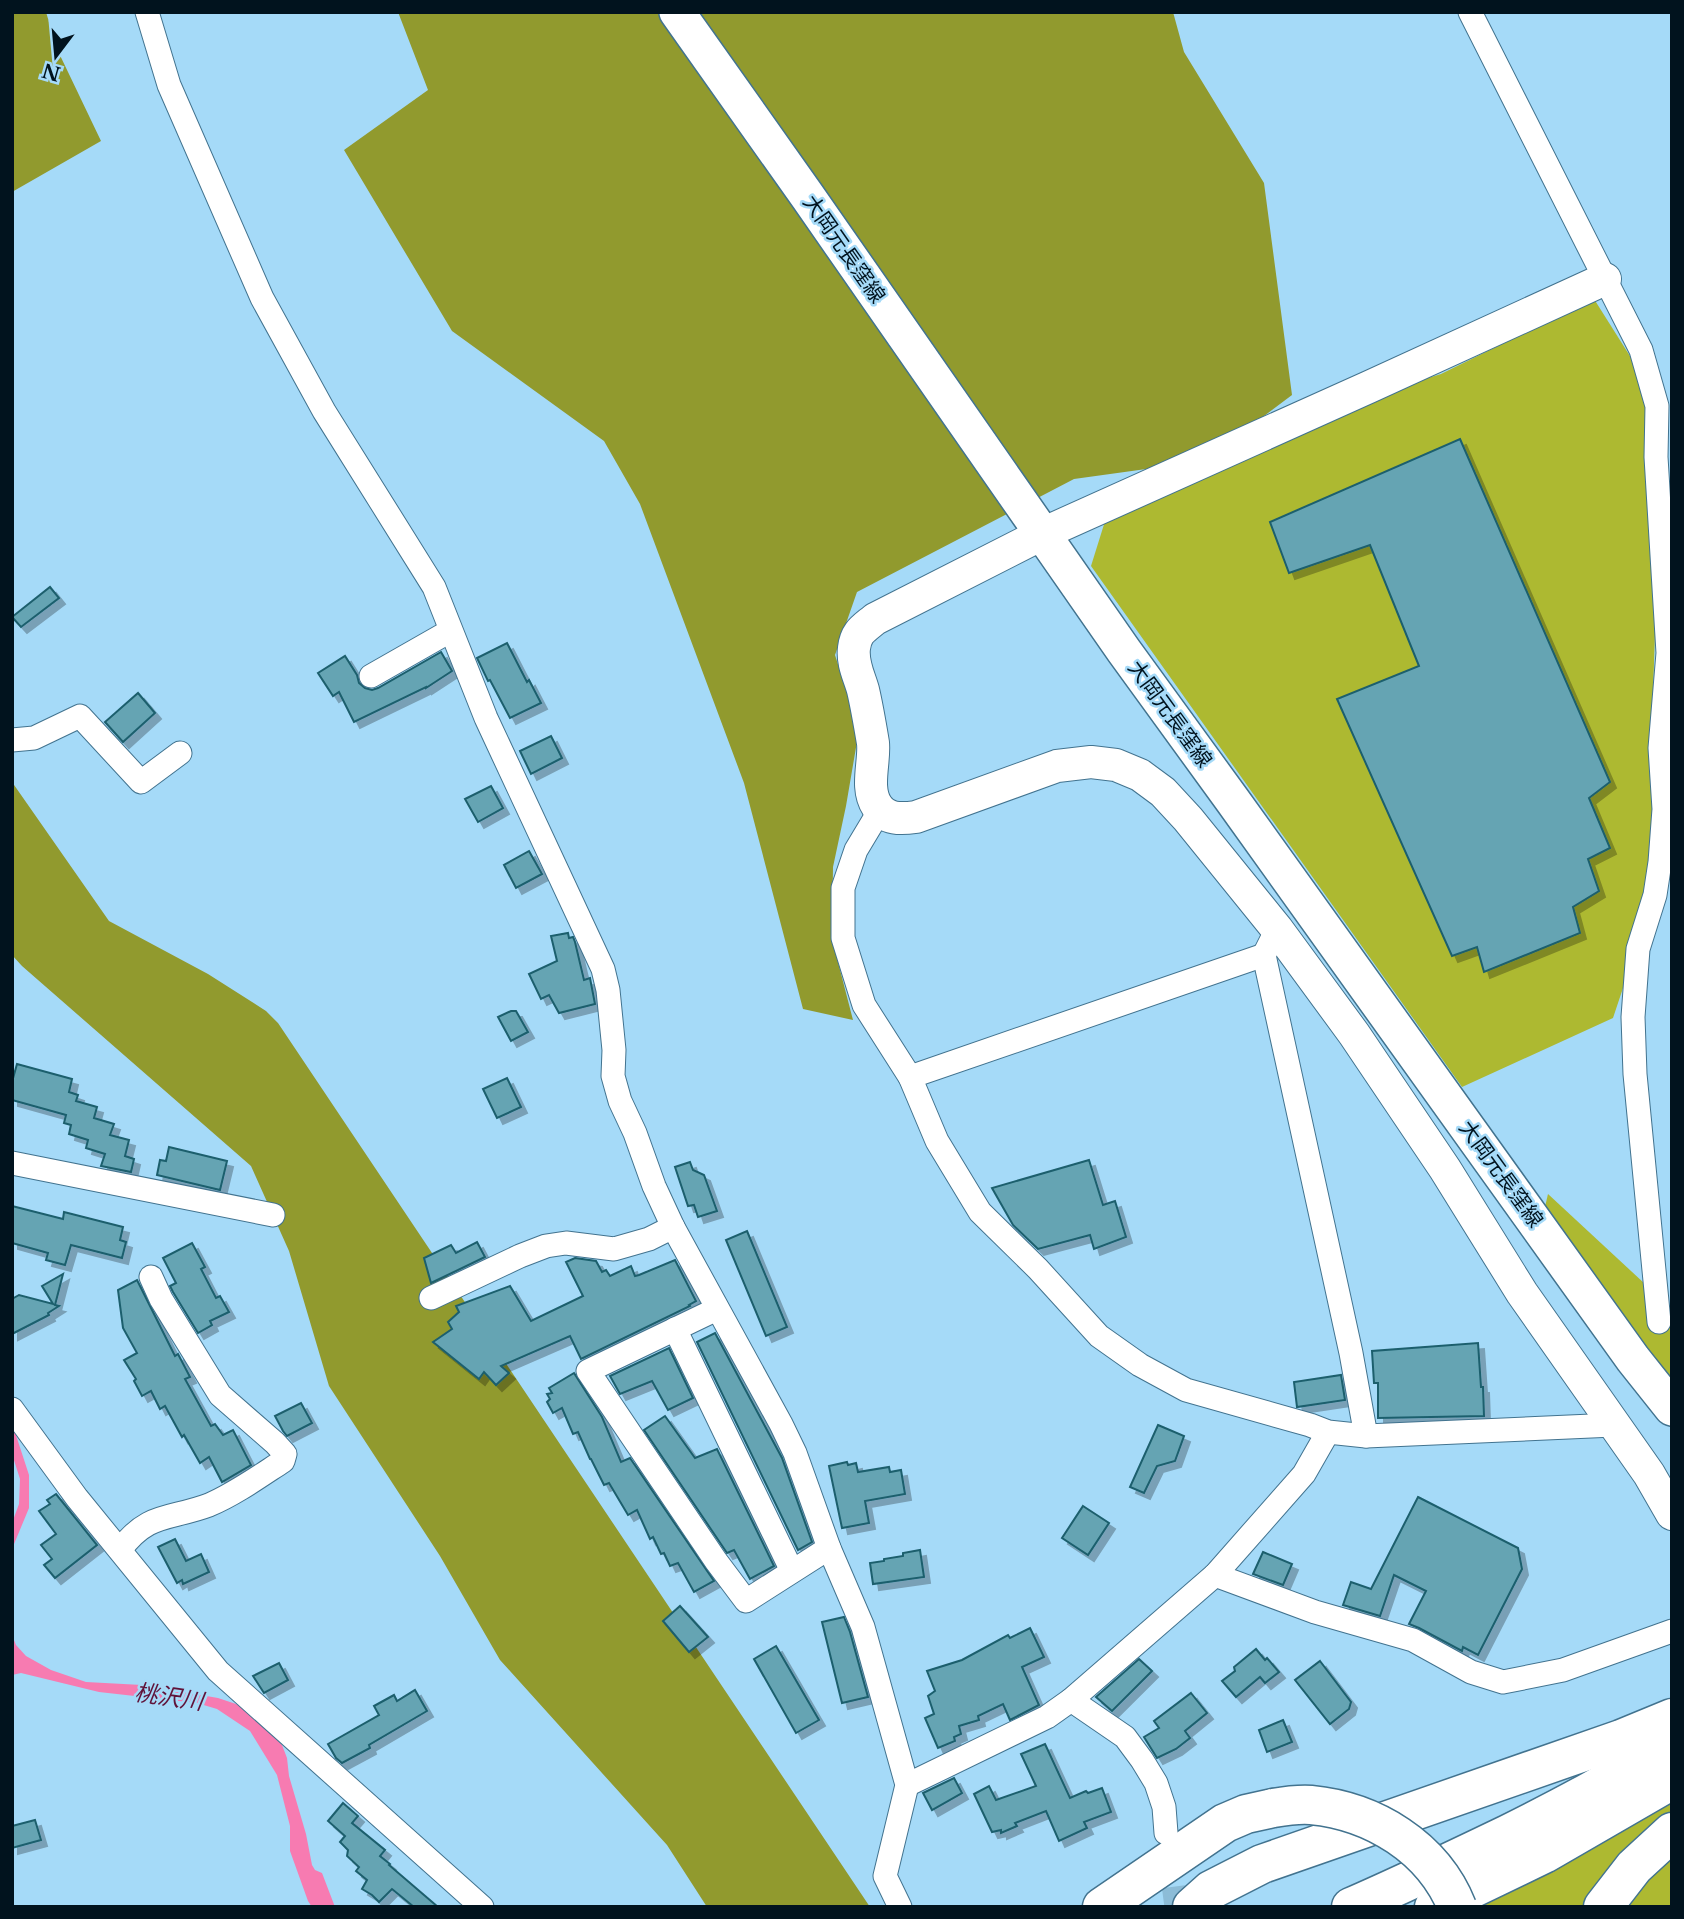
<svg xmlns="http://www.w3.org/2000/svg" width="1684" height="1919" font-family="'Libre Baskerville','Noto Sans JP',serif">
<defs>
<filter id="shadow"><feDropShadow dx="6" dy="6" stdDeviation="0" flood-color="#0004"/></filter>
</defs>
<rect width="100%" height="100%" fill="#a5daf8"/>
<!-- green -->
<g fill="#adb931">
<path d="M 1594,299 L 1652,391 L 1659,521 L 1652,720 L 1657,886 L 1613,1018 L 1462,1087 L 1091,566 L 1106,518 L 1307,415 L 1441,374 Z"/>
<path d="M 1548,1194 L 1672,1309 L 1672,1379 L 1540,1228 Z"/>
<path d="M 1672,1792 L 1672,1819 L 1604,1907 L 1469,1907 Z"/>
<path d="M 1672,1845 L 1672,1907 L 1606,1907 Z"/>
</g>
<!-- forest -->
<g fill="#919a2e">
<path d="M 12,12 L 46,12 L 57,49 L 101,141 L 12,192 Z"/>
<path d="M 398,12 L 1173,12 L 1184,52 L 1264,183 L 1292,395 L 1204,461 L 1074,479 L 857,592 L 835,655 L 859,730 L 846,806 L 833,867 L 832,939 L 853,1020 L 803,1009 L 744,783 L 640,504 L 604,441 L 452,331 L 344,150 L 428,90 Z"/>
<path d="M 12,782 L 109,921 L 208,974 L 266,1011 L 278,1023 L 870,1907 L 707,1907 L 667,1845 L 500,1660 L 440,1556 L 329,1386 L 289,1251 L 251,1166 L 22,966 L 12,955 Z"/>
</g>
<!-- water -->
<g fill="#f77bb1">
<path d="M 12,1423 L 29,1475 L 29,1508 L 12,1549 L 12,1523 L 19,1504 L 20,1479 L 12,1454 Z"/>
<path d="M 12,1635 L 16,1645 L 26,1656 L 51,1670 L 86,1682 L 142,1685 L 218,1698 L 236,1704 L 249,1712 L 282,1745 L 287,1758 L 289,1776 L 306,1834 L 312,1865 L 315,1870 L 322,1873 L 335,1907 L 312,1907 L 308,1901 L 290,1851 L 290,1826 L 277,1775 L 250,1731 L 217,1709 L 197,1703 L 99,1692 L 21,1673 L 12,1675 Z"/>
</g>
<!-- building -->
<g fill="#65a4b3" stroke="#1c5f6d" stroke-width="2" filter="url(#shadow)">
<path d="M 1460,439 L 1610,782 L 1589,798 L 1610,848 L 1588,859 L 1599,891 L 1573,907 L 1580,933 L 1484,972 L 1477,947 L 1452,956 L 1337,699 L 1419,666 L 1370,545 L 1289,573 L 1270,522 Z"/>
<path d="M 50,587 L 59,598 L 21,627 L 12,617 Z"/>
<path d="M 507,643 L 527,682 L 529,680 L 541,703 L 510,718 L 490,680 L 488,681 L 477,658 Z"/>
<path d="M 441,652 L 452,671 L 426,688 L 426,687 L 354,722 L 339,692 L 333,696 L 318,673 L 345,656 L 357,675 L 359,683 L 365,688 L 372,690 L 378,688 Z"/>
<path d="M 138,693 L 155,713 L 123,742 L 105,722 Z"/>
<path d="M 551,736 L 562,758 L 531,774 L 520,751 Z"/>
<path d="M 491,786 L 503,808 L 478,822 L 465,799 Z"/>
<path d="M 529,851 L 542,874 L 516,888 L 504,865 Z"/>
<path d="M 568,933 L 569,938 L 573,937 L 575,942 L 584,980 L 590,978 L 595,1004 L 559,1013 L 549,995 L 541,999 L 529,974 L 557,961 L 551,936 Z"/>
<path d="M 511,1011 L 516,1011 L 528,1032 L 511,1041 L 498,1017 Z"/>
<path d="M 17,1064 L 72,1079 L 69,1092 L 78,1095 L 76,1101 L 97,1107 L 94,1118 L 114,1124 L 110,1135 L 129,1140 L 125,1156 L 134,1159 L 131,1172 L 101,1166 L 105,1154 L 86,1148 L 88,1140 L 69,1134 L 71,1125 L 64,1123 L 66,1115 L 12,1100 L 12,1082 Z"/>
<path d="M 507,1078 L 521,1107 L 497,1118 L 483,1089 Z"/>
<path d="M 169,1147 L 227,1161 L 220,1190 L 157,1175 L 160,1160 L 166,1161 Z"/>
<path d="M 1089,1160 L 1103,1205 L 1115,1201 L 1126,1237 L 1094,1249 L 1090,1235 L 1038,1249 L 1013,1225 L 992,1188 Z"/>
<path d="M 690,1162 L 693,1170 L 704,1175 L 717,1211 L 698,1217 L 694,1205 L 688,1206 L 675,1167 Z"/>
<path d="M 12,1206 L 63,1219 L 64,1212 L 123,1227 L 120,1240 L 126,1242 L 122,1258 L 71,1245 L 65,1265 L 46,1260 L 48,1253 L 12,1243 Z"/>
<path d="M 747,1231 L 787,1327 L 766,1336 L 726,1240 Z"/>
<path d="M 477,1242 L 485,1257 L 431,1283 L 424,1258 L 451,1245 L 456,1253 Z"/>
<path d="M 192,1243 L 205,1267 L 201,1269 L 216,1298 L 220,1296 L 229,1312 L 210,1321 L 212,1325 L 198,1333 L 173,1292 L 170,1286 L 176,1283 L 163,1258 Z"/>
<path d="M 575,1258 L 596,1261 L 602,1272 L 606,1270 L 610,1276 L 631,1266 L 635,1276 L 639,1275 L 675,1260 L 696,1301 L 689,1305 L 690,1306 L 581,1359 L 570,1336 L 501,1366 L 509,1373 L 496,1385 L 484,1372 L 479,1379 L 433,1342 L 452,1329 L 448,1322 L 459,1312 L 456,1306 L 510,1286 L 531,1321 L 583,1296 L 566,1262 Z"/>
<path d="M 63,1274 L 55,1305 L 59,1306 L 48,1313 L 49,1315 L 12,1334 L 12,1299 L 19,1295 L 53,1304 L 42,1286 Z"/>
<path d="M 137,1280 L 175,1356 L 178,1354 L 190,1377 L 185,1379 L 211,1426 L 215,1424 L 223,1435 L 233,1430 L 251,1465 L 222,1482 L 209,1457 L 200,1463 L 184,1435 L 182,1437 L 165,1406 L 160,1409 L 151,1391 L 142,1396 L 134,1381 L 136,1379 L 124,1360 L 137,1353 L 123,1328 L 118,1290 Z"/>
<path d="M 715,1333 L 782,1458 L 812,1542 L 798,1550 L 697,1342 Z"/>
<path d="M 1478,1343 L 1481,1387 L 1483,1387 L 1484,1416 L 1378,1418 L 1378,1383 L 1374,1383 L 1372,1351 Z"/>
<path d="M 669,1348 L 693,1398 L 668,1410 L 652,1381 L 620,1394 L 610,1376 Z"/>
<path d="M 574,1373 L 602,1417 L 621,1462 L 630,1458 L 714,1581 L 694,1592 L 678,1563 L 670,1566 L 664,1553 L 661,1554 L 653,1537 L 650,1539 L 637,1510 L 628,1515 L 609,1483 L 604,1485 L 591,1459 L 590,1459 L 578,1432 L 573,1434 L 562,1408 L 553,1413 L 547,1402 L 550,1399 L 547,1394 L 552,1393 L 549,1388 Z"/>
<path d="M 1341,1375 L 1345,1400 L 1297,1407 L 1294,1382 Z"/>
<path d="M 301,1403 L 312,1423 L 287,1436 L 283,1431 L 275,1416 Z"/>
<path d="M 665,1416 L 695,1458 L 717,1449 L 774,1566 L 750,1579 L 734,1550 L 727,1553 L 644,1430 Z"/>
<path d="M 1158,1425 L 1184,1436 L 1175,1461 L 1157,1466 L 1144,1493 L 1130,1487 Z"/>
<path d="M 847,1462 L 848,1465 L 856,1463 L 858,1472 L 889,1467 L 890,1472 L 901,1470 L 905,1494 L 865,1501 L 869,1523 L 842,1528 L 829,1466 Z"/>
<path d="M 56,1494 L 97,1545 L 55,1578 L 44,1565 L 52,1559 L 41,1545 L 56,1534 L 39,1511 L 50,1504 L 47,1500 Z"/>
<path d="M 1418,1497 L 1518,1548 L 1522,1569 L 1478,1655 L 1463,1647 L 1462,1651 L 1419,1628 L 1409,1624 L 1426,1591 L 1394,1575 L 1380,1616 L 1343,1605 L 1351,1582 L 1371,1589 Z"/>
<path d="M 1083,1506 L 1109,1523 L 1088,1555 L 1062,1538 Z"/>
<path d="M 175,1539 L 186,1561 L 201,1554 L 209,1572 L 183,1584 L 182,1580 L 177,1583 L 158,1547 Z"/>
<path d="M 920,1550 L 924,1577 L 873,1584 L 870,1563 L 884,1561 L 884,1559 L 903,1556 L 903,1553 Z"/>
<path d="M 1263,1552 L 1292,1564 L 1283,1585 L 1253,1574 Z"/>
<path d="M 680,1606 L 708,1637 L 689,1652 L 663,1621 Z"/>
<path d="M 844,1617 L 850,1632 L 868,1697 L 842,1703 L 822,1622 Z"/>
<path d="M 1030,1628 L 1044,1657 L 1022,1667 L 1039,1705 L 1010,1720 L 1003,1704 L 978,1716 L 979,1720 L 959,1726 L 961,1734 L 954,1737 L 955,1741 L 938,1748 L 925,1718 L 934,1714 L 928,1696 L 935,1691 L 927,1671 L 962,1660 L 1008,1635 L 1010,1638 Z"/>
<path d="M 776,1646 L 819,1720 L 796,1733 L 754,1659 Z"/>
<path d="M 1256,1649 L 1265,1660 L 1267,1658 L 1279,1672 L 1265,1683 L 1260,1677 L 1236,1697 L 1222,1681 L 1235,1671 L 1234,1667 Z"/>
<path d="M 1139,1659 L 1152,1671 L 1112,1711 L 1096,1697 Z"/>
<path d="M 1320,1661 L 1351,1702 L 1349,1709 L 1330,1724 L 1295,1680 Z"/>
<path d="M 279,1663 L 288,1680 L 264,1693 L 253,1676 Z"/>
<path d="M 415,1690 L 427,1711 L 369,1745 L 370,1748 L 342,1763 L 336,1758 L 328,1744 L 379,1715 L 374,1706 L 394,1695 L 397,1701 Z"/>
<path d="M 1191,1693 L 1207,1713 L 1185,1731 L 1190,1738 L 1176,1749 L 1157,1758 L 1144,1737 L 1159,1728 L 1154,1721 Z"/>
<path d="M 1283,1720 L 1292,1742 L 1267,1752 L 1259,1730 Z"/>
<path d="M 1045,1744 L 1070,1798 L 1086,1791 L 1088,1793 L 1102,1788 L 1111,1812 L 1084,1822 L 1087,1828 L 1059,1841 L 1046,1811 L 1015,1823 L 1017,1826 L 1001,1833 L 1001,1830 L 992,1832 L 974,1794 L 989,1786 L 996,1800 L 1036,1786 L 1021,1754 Z"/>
<path d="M 954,1778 L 962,1793 L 932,1810 L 923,1793 Z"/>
<path d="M 343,1803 L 358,1816 L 352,1823 L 385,1850 L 380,1856 L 390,1864 L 389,1865 L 438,1907 L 414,1907 L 392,1889 L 379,1902 L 372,1895 L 362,1889 L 367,1880 L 356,1871 L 359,1867 L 347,1856 L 348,1850 L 340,1842 L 345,1836 L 328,1821 Z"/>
<path d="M 35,1820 L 41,1840 L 12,1848 L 12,1826 Z"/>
</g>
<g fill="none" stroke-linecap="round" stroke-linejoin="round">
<!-- street-tunnel -->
<path stroke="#8cbcd7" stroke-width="23" stroke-dasharray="23 11" stroke-linecap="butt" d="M 1169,1853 L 1176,1907"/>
<!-- street casing -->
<g stroke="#42738f" stroke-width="25">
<g id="street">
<path d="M 147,12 L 169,85 L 262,298 L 324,411 L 434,587 L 486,718 L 603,969 L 608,990 L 614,1050 L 613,1076 L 620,1101 L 635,1133 L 654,1186 L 673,1227 L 781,1424 L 795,1453 L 829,1548 L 863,1627 L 907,1785 L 885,1876 L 900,1907"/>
<path d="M 1470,12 L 1641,350 L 1657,406 L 1656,457 L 1668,653 L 1660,748 L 1664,809 L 1660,862 L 1655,895 L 1638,949 L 1633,1017 L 1635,1074 L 1659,1322"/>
<path d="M 371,676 L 450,631"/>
<path d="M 12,740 L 34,738 L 80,716 L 141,782 L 180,753"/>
<path d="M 880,810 L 856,850 L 843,888 L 843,938 L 864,1005 L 910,1077 L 937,1141 L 980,1212 L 1038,1269 L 1099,1336 L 1140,1365 L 1186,1390 L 1310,1425 L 1328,1432 L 1366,1436 L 1614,1425"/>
<path d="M 1277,929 L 1264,955 L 1351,1353 L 1366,1436"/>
<path d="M 910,1077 L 1264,955"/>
<path d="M 12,1163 L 273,1215"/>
<path d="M 431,1298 L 520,1256 L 546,1246 L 566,1243 L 614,1249 L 649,1239 L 673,1227"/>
<path d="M 717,1309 L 588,1371 L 716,1561 L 746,1601 L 829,1548"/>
<path d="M 675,1329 L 792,1571"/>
<path d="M 12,1409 L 77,1498 L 218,1671 L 482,1907"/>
<path d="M 120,1550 C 148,1512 169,1520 209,1505 C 235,1494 260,1476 283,1461 L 285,1454 L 275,1443 L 220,1395 L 161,1299 L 151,1277"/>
<path d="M 1215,1575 L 1315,1612 L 1413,1640 L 1471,1672 L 1503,1682 L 1563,1670 L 1672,1631"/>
<path d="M 1071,1700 L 1125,1737 L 1142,1760 L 1156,1783 L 1164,1807 L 1166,1833"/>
<path d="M 907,1785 L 1047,1717 L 1071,1700 L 1215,1575 L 1304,1474 L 1328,1432"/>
</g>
</g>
<!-- secondary casing -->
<g stroke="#42738f" stroke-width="34">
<path id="secondary" d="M 1605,279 L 1369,387 L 1042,534 L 875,619 C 863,629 856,632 854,648 C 852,663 859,676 863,690 C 867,707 870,725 873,743 C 875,762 865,788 877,806 C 886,820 901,819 916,817 L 1057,766 L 1091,762 L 1116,765 L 1140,775 L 1163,792 L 1188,819 L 1277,929 L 1354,1034 L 1445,1169 L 1522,1293 L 1649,1474 L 1672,1514"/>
</g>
<!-- primary casing -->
<g stroke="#42738f" stroke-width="38">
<path id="primary" d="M 677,12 L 808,197 L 1124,651 L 1233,801 L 1633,1359 L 1672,1408"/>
</g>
<!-- highway casing -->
<g stroke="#42738f" stroke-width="41">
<g id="highway">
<path d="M 1102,1907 L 1225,1823 L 1246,1814 L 1273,1808"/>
<path d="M 1192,1907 L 1211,1890 L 1262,1864 L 1621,1739 L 1672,1718"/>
<path d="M 1351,1907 C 1404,1884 1456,1859 1508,1834 C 1564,1806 1620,1777 1672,1741"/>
<path d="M 1434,1907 L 1544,1854 L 1672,1780"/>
<path d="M 1603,1907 L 1634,1867 L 1672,1832"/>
</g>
</g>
<!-- street -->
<use href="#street" stroke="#fff" stroke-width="23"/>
<!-- secondary -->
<use href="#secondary" stroke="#fff" stroke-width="32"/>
<!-- primary -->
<use href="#primary" stroke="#fff" stroke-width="35"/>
<!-- highway -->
<use href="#highway" stroke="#fff" stroke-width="38"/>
<!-- highway-bridge casing -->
<g stroke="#42738f" stroke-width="41" stroke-linecap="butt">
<path id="highway-bridge" d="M 1273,1808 C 1285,1806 1299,1804 1311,1805 C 1373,1811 1433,1847 1457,1907"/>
</g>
<!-- highway-bridge -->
<use href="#highway-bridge" stroke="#fff" stroke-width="38"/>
</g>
<g text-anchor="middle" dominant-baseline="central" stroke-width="5" stroke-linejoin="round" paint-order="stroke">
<!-- street labels -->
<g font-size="21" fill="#01131e" stroke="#a5daf8">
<text transform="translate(844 249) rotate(55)">大岡元長窪線</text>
<text transform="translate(1170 714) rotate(54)">大岡元長窪線</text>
<text transform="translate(1501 1174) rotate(54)">大岡元長窪線</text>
</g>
<!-- water labels -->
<g font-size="23" font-style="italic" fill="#60133a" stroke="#a5daf8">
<text transform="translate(169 1697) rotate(8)">桃沢川</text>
</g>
</g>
<!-- border -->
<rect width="1684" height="1919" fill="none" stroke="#01131e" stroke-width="28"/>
<!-- north arrow -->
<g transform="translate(56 56) rotate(196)" stroke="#a5daf8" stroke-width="5" paint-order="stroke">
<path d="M0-5L12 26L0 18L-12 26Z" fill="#01131e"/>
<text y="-10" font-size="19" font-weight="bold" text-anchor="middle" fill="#01131e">N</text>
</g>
</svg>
